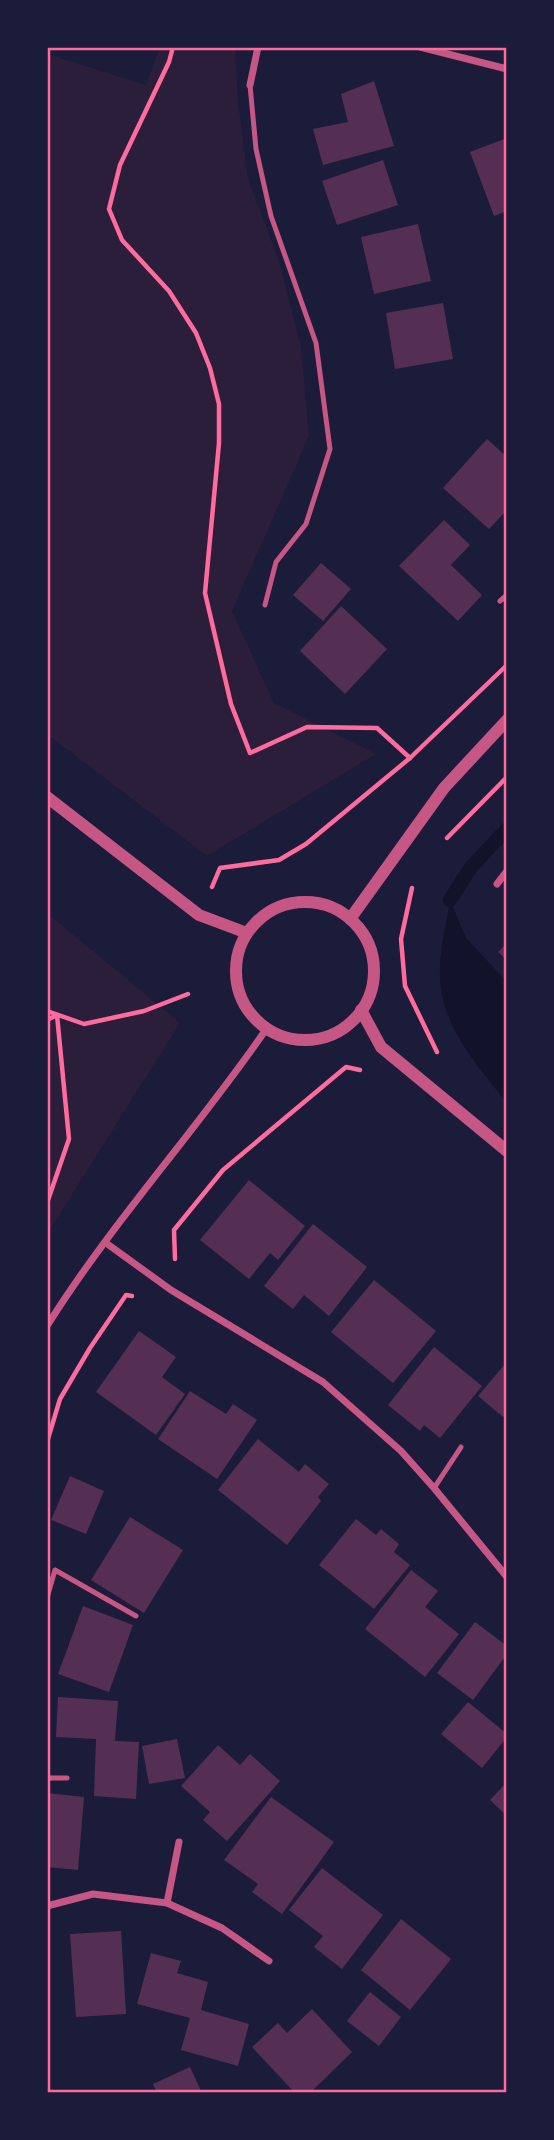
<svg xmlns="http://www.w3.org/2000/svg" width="554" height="2140" font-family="'PT Sans Narrow',sans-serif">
<rect width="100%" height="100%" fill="#1b1b3a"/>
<!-- green -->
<g fill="#2a1e3b">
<path d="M 160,47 L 235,47 L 238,102 L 248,179 L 279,261 L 301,347 L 309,436 L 232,611 L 274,703 L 376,754 L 207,856 L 47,734 L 47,54 L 146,85 Z"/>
<path d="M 47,913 L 180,1023 L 47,1234 Z"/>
</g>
<!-- water -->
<path fill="#12122b" d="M 450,900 L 466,938 L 507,982 L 507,1103 C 474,1061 437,1022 440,965 C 441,943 447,921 450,900 Z"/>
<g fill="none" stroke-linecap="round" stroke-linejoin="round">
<!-- stream -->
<path stroke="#12122b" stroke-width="14" d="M 450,900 L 471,867 L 507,829"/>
</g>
<!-- building -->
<g fill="#542f53">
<path d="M 374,81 L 394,146 L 323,165 L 313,129 L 348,122 L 341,94 Z"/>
<path d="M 507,138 L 507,211 L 494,216 L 470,152 Z"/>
<path d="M 383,160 L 398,205 L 337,225 L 322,181 Z"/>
<path d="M 418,224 L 431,281 L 374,294 L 361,237 Z"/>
<path d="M 443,303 L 453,359 L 395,369 L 386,313 Z"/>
<path d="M 487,439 L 507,457 L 507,510 L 489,529 L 443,488 Z"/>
<path d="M 444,520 L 470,545 L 451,565 L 482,595 L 458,621 L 399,566 Z"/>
<path d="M 321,563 L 351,589 L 323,621 L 293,595 Z"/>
<path d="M 341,606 L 387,649 L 345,694 L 300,651 Z"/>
<path d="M 507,943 L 507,960 L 498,952 Z"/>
<path d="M 249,1180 L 305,1226 L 278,1260 L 270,1253 L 249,1279 L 200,1240 Z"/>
<path d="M 313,1224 L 367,1267 L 329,1316 L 304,1295 L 293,1309 L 264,1286 Z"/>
<path d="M 374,1280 L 436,1331 L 393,1383 L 331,1332 Z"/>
<path d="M 139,1331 L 176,1357 L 162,1377 L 185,1394 L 156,1435 L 96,1392 Z"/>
<path d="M 434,1347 L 482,1386 L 440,1438 L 424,1425 L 420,1431 L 388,1405 Z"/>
<path d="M 505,1364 L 507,1366 L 507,1412 L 503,1417 L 478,1396 Z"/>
<path d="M 190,1391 L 226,1414 L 233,1404 L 257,1420 L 217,1479 L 158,1439 Z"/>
<path d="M 258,1439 L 299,1472 L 305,1464 L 329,1484 L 318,1497 L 321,1501 L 287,1545 L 218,1490 Z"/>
<path d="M 70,1476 L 104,1491 L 86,1534 L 51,1520 Z"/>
<path d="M 130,1517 L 183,1550 L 144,1613 L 91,1580 Z"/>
<path d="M 356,1519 L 376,1535 L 381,1529 L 399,1544 L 394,1552 L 410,1565 L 374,1609 L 319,1565 Z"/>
<path d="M 411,1570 L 438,1591 L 425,1607 L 459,1634 L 425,1677 L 365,1629 Z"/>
<path d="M 83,1606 L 133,1625 L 109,1692 L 58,1674 Z"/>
<path d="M 475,1622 L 507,1646 L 507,1654 L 473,1700 L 437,1673 Z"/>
<path d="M 58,1697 L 118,1701 L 115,1741 L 139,1742 L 136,1799 L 94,1796 L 96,1739 L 56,1737 Z"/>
<path d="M 468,1702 L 507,1734 L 507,1737 L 482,1768 L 441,1734 Z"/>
<path d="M 177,1739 L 185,1778 L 149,1784 L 142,1746 Z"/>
<path d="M 218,1745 L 240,1765 L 250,1754 L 280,1781 L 227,1841 L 203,1820 L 210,1812 L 181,1786 Z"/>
<path d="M 507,1782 L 507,1816 L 490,1800 Z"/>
<path d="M 47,1793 L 84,1797 L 78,1870 L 47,1867 Z"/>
<path d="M 271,1797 L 334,1842 L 282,1914 L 252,1892 L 258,1884 L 224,1860 Z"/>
<path d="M 322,1868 L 383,1915 L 342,1969 L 314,1947 L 323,1936 L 289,1910 Z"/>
<path d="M 401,1919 L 451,1959 L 410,2010 L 361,1970 Z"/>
<path d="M 121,1931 L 126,2014 L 76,2017 L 70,1934 Z"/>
<path d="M 151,1953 L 181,1961 L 177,1973 L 208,1982 L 201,2010 L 249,2024 L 238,2066 L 181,2050 L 190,2018 L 137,2004 Z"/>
<path d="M 370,1992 L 401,2017 L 379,2046 L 347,2021 Z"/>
<path d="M 312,2009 L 352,2052 L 310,2093 L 295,2093 L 252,2047 L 278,2023 L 287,2033 Z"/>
<path d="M 190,2067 L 202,2093 L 157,2093 L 153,2084 Z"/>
</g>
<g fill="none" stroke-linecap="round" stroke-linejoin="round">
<!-- path -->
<g stroke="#ff6b9d" stroke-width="4.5">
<path d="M 173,47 L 169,62 L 120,165 L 109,209 L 122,240 L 169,291 L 196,333 L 210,368 L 219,404 L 219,443 L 205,593 L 231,704 L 250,753 L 307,727 L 377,728 L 410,758"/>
<path d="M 447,838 L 507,777"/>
<path d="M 212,887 L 220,868 L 279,860 L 306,844 L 410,758 L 507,665"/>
<path d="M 412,888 L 401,939 L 405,986 L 437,1052"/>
<path d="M 47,1011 L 84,1024 L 144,1011 L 188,994"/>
<path d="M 47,1020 L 57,1015 L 69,1139 L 47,1203"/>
<path d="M 175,1259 L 174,1230 L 223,1170 L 346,1067 L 360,1070"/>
<path d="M 47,1442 L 60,1399 L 90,1348 L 126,1295 L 132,1296"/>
</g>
<!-- service -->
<g stroke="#c65784" stroke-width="5">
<path d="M 250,85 L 256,149 L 271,216 L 316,343 L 330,449 L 306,524 L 276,562 L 265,605"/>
<path d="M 500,601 L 507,595"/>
<path d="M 434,1488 L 461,1447"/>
<path d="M 47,1598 L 55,1570 L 136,1616"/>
<path d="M 47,1778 L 67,1778"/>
</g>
<!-- minor -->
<g stroke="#c65784" stroke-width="7">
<path d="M 420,47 L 507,69"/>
<path d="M 250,85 L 258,47"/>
<path d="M 497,884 L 507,871"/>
<path d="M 106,1243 L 171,1290 L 323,1382 L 401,1451 L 434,1488 L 507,1577"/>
<path d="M 47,1326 C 112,1222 197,1130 267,1028"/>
<path d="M 167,1903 L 179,1842"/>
<path d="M 47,1906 L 93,1894 L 167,1903 L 222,1928 L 269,1961"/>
</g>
<!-- tertiary -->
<g stroke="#c65784" stroke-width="12">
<path d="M 47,797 L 199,915 L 247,933"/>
<circle cx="305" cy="971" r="69"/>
<path d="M 350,919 L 444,788 L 507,720"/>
<path d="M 361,1010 L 381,1047 L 507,1151"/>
</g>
</g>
<!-- border -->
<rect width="554" height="2140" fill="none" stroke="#1b1b3a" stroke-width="98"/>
<rect x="49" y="49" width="456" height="2042" fill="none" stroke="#ff6b9d" stroke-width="2.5"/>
</svg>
